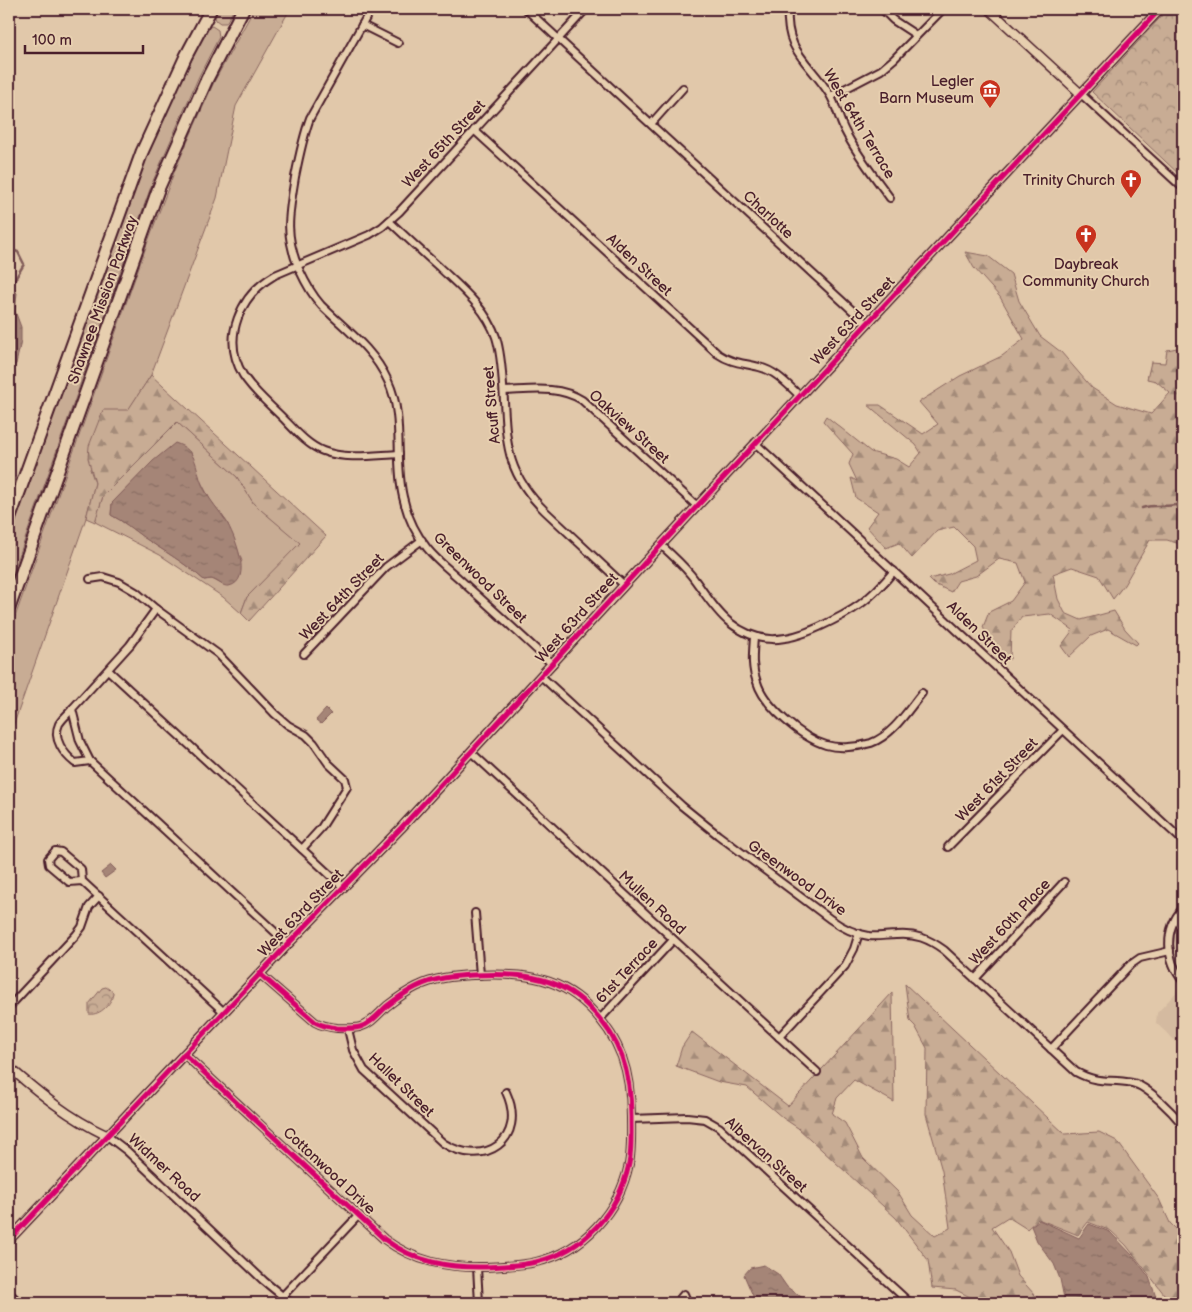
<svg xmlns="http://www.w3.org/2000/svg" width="1192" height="1312" font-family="'Balsamiq Sans',sans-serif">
<defs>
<pattern id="forest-firs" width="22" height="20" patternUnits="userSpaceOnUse" patternTransform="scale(1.25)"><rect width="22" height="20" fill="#c8ac94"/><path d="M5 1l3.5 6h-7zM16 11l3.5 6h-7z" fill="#a48b79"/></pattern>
<pattern id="park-crowns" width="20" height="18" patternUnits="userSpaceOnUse" patternTransform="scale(1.25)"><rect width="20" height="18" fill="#c8ac94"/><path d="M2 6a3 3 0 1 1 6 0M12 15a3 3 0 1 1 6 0" fill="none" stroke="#a48b79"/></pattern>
<pattern id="water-ripples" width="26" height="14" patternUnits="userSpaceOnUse" patternTransform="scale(1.25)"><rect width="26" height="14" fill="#a58577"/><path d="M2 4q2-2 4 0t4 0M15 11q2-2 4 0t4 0" fill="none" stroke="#886c62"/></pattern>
</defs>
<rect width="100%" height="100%" fill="#e1c8aa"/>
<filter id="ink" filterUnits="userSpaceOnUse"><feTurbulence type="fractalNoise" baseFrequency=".02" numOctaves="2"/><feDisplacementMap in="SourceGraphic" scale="10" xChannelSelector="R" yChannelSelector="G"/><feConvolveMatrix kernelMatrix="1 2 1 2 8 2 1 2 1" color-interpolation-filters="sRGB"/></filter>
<g filter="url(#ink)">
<!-- built -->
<path fill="#d4baa0" d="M 1183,985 L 1183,1048 L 1156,1023 L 1157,1013 Z"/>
<!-- grass -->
<g fill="#c8ac94" stroke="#896660" fill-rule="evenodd">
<path d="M 217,9 L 234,9 L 226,23 L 220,23 L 216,20 L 214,13 Z"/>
<path d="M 254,9 L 290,9 L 236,106 L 217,198 L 151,375 L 90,469 L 95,483 L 86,518 L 9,738 L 9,634 L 147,244 L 175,170 L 214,82 Z"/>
<path d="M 212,26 L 218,30 L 219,37 L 199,76 L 153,181 L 9,584 L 9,540 L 139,176 L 162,122 L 207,28 Z"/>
<path d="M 177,422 L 237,477 L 254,504 L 301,543 L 247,597 L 241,613 L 223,597 L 160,555 L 95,522 L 103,496 ZM 191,452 L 200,480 L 211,501 L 227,522 L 242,561 L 223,585 L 212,579 L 204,580 C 185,563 164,551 143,537 C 132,529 123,521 111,515 L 112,503 L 139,476 Z"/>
</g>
<!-- forest -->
<g fill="url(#forest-firs)" stroke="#896660">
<path d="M 965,252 L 988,256 L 1011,274 L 1019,301 L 1040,336 L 1061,352 L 1092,388 L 1117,404 L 1151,414 L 1170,393 L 1156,381 L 1147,379 L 1151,362 L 1165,363 L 1167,350 L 1177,348 L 1183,348 L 1183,545 L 1167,540 L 1150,540 L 1124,585 L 1113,599 L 1099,576 L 1072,567 L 1053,574 L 1058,599 L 1065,613 L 1081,620 L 1114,611 L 1125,629 L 1138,643 L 1136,645 L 1108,629 L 1091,636 L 1069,657 L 1061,646 L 1073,630 L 1050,614 L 1022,617 L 1011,631 L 1010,659 L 1000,661 L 983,627 L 989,612 L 1011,601 L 1025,582 L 1018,563 L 999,559 L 976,576 L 958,581 L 951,592 L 934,584 L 929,579 L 949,574 L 976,560 L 973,546 L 954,527 L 937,531 L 912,558 L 899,543 L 886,548 L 867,527 L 878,512 L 856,498 L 851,478 L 857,481 L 849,464 L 853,454 L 823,421 L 826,416 L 871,452 L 896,459 L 909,467 L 921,453 L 916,445 L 868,405 L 880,405 L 923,434 L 938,424 L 919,402 L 960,376 L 1002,356 L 1024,339 L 1000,297 L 974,268 Z"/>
<path d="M 151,375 L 326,536 L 249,621 L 241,613 L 247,597 L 300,543 L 254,504 L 237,477 L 177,422 L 103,496 L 95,522 L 86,518 L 95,483 L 88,458 L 89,446 L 103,410 L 128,410 Z"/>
<path d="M 905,984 L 1065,1134 L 1099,1132 L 1117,1141 L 1159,1199 L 1170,1223 L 1183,1236 L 1183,1303 L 1171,1303 L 1126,1245 L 1111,1231 L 1088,1222 L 1078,1235 L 1038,1219 L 1027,1229 L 1008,1217 L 992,1227 L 1009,1252 L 1018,1276 L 1042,1303 L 982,1303 L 956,1290 L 932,1288 L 928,1260 L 896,1218 L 798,1128 L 783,1118 L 747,1087 L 719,1082 L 676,1066 L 682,1047 L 692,1032 L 788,1106 L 892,993 L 894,1102 L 854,1080 L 837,1098 L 832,1114 L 845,1123 L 863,1158 L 898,1192 L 912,1215 L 935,1236 L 950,1228 L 942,1171 L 926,1114 L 927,1048 L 915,1026 L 910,1021 Z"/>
</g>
<!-- park -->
<g fill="url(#park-crowns)" stroke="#896660">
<path d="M 1168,9 L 1183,9 L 1183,178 L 1092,92 Z"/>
<path d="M 106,987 L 113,992 C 113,1003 100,1016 89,1014 L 89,1004 L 102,988 Z"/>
</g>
<!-- water -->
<g fill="url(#water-ripples)" stroke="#815c59">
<path d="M 9,284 L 17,293 L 15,311 L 21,327 L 21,341 L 16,364 L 9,372 Z"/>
<path d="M 175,443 C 200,451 194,469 204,489 C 210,501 219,510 226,521 C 234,534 254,581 229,586 C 222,587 218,580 211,579 C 209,579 206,580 204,580 C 185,563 164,551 143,537 C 132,529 123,521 111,515 L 112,503 L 153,461 Z"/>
<path d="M 326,709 L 331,714 L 321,724 L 316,720 Z"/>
<path d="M 111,865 L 116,870 L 105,878 L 101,873 Z"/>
<path d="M 1039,1220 L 1079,1238 L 1089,1224 L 1110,1232 L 1134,1257 L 1149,1277 L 1158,1303 L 1065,1303 L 1060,1279 L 1054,1264 L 1037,1241 L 1031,1226 Z"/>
<path d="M 764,1265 L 778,1274 L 787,1287 L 810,1303 L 756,1303 L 744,1275 L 750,1268 Z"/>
</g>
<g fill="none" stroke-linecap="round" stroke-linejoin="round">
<!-- stream -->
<g stroke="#815c59" stroke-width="2.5">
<path d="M 9,249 L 18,252 L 24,264 L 11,286"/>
<path d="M 1142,508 C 1154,504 1165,507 1176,505 L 1183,510"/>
</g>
<!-- minor casing -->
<g stroke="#4a1f2b" stroke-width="10">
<g id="minor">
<path d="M 371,9 L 310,118 C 303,137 299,157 295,177 C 289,214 284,234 299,269 C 305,282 311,294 321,305 C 345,329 373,348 388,381 C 405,417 394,459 403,497 C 407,515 415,533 427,548 C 438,562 455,574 468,587 C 496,612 524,638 552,664"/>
<path d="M 526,9 L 867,324"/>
<path d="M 788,9 C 785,53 810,62 830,95 C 837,107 839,120 845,131 C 857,155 874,176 890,198"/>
<path d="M 882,9 L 893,20 L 916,35"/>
<path d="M 362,25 L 398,43"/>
<path d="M 1081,94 L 1183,188"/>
<path d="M 831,96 L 881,70 L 894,59 L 943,9"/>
<path d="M 651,124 L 683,88"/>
<path d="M 474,130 L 718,354 C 731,363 744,363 759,367 C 776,371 787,384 800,396"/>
<path d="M 389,221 C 405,236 422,252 439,267 C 461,288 486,308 496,337 C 501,353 502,369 503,386 C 507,440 503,470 545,511 L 624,585"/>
<path d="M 504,391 C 531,390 558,385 582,400 L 697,506"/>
<path d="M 755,443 C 899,575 1040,709 1183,841"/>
<path d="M 399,454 C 375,455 346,460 323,451 C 307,445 294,429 282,417 C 269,404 253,391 243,375 C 221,338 240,295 275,275 L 369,235 L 382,227 L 399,212 L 586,9"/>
<path d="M 661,545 C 671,554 682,564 691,575 C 703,590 714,610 729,622 C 759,646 786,642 819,627 C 854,611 869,601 894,571"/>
<path d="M 90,579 L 103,577 L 119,582 L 136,592 L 156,609 L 218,654 L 275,714 L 288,725 L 306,735 L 314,743 L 328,763 L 345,779 L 347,787 L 321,828 L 302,849"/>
<path d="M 156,609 L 130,645 L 72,709 L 80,741 L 90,761 L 288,944"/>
<path d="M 754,637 C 753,653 751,667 757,682 C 764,706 802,738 826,745 C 839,749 858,747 871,743 C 893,735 908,710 922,693"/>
<path d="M 304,654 L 386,567 L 422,540"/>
<path d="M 108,670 L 343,887"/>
<path d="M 541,676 L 682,806 L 718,835 L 830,919 C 841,927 855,934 869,936 C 878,937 887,935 896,935 C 915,933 929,939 944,950 L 1076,1072 C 1100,1085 1110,1078 1132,1083 C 1148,1086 1173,1113 1183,1125"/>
<path d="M 72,709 C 68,714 62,719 59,724 C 52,739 64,754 75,763 L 90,761"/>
<path d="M 471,752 L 817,1072"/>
<path d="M 948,847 L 1063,730"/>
<path d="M 82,881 L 69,882 L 49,865 L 48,859 L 55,851 L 61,852 L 81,869 L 82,881 L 224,1012"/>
<path d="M 1183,908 C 1164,929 1165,959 1183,981"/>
<path d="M 475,913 L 480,975"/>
<path d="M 975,979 L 1064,882"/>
<path d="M 9,1007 L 76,935 L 82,927 L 89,907 L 99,896"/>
<path d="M 600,1019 L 673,940"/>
<path d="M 348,1029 L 353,1050 L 364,1070 L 443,1143 C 484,1169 528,1140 506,1092"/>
<path d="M 779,1037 L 845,966 L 854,949 L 859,933"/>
<path d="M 1051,1049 L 1130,965 L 1140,958 L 1170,951"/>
<path d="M 184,1054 L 384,1239 C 415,1262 448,1268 486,1267 C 503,1266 520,1266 536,1262 C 584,1251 619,1211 629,1164 C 632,1149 631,1133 631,1117 C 631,1072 621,1038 588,1006 C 556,974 515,973 473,975 C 453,976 434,978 416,987 C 406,992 396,999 387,1006 C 379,1013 371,1024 360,1027 C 352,1029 345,1028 337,1028 C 328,1027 322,1026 315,1022 L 260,974"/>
<path d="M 631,1119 L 687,1117 L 705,1119 L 719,1127 L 910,1303"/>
<path d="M 106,1135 L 127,1151 L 264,1281 L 291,1303"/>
<path d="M 477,1267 L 479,1303"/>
<path d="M 9,1293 L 20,1303"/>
<path d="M 276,1303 L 358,1216"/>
<path d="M 676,1303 L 684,1294 L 688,1303"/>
</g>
</g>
<!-- tertiary casing -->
<g stroke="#4a1f2b" stroke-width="11">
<g id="tertiary">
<path d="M 989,9 L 1081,94"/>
<path d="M 9,1067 C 39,1093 69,1118 106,1135"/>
<path d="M 9,1240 L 288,944 L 401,828 L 661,545 L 1160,9"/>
</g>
</g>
<!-- motorway casing -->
<g stroke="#4a1f2b" stroke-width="15">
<g id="motorway">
<path d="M 9,520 L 142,152 L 186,56 L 211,9"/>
<path d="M 9,608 L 159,187 L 207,79 L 243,9"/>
</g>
</g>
<!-- minor -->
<use href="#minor" stroke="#e7cfaf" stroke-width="6"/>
<!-- tertiary -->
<use href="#tertiary" stroke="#e7cfaf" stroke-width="8"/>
<!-- motorway -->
<use href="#motorway" stroke="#e7cfaf" stroke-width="11"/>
<!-- cycleway casing -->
<g stroke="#e7cfaf" stroke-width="8">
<g id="cycleway">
<path d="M 184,1054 L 384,1239 C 415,1262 448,1268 486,1267 C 503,1266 520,1266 536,1262 C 584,1251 619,1211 629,1164 C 632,1149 631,1133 631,1117 C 631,1072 621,1038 588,1006 C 556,974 515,973 473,975 C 453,976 434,978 416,987 C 406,992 396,999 387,1006 C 379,1013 371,1024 360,1027 C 352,1029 345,1028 337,1028 C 328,1027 322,1026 315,1022 L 260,974"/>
<path d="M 9,1240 L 288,944 L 401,828 L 661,545 L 1160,9"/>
</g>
</g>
<!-- cycleway -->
<use href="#cycleway" stroke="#d6006c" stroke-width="5"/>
</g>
</g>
<!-- icons -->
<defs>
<g id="museum-pin" transform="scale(1.125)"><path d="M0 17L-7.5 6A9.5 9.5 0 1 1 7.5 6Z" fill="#c8321e" stroke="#e7cfaf"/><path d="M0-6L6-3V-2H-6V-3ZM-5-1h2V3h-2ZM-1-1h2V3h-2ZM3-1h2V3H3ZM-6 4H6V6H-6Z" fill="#fff"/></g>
<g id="church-pin" transform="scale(1.125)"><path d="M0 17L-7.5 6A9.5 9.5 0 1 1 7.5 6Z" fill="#c8321e" stroke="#e7cfaf"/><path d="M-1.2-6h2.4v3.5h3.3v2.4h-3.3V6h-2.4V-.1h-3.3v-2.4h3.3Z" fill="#fff"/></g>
</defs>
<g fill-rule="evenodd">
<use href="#museum-pin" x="990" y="90"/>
<use href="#church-pin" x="1131" y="180"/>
<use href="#church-pin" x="1086" y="235"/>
</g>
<g text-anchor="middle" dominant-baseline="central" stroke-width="4" stroke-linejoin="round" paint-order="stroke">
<!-- poi labels -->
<g font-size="15" fill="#4a1f2b" stroke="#e7cfaf" text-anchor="end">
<text x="974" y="81">Legler<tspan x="974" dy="17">Barn Museum</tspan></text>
<text x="1115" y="180">Trinity Church</text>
<text x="1086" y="264" text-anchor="middle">Daybreak<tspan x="1086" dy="17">Community Church</tspan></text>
</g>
<!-- street labels -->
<g font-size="15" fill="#4a1f2b" stroke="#e7cfaf">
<text transform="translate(859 124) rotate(59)">West 64th Terrace</text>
<text transform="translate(444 144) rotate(-47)">West 65th Street</text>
<text transform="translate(768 215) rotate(43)">Charlotte</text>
<text transform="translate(639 265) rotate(43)">Alden Street</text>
<text transform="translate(103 300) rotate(-70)">Shawnee Mission Parkway</text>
<text transform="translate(853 321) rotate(-47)">West 63rd Street</text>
<text transform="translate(492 405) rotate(-95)">Acuff Street</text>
<text transform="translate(629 427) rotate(42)">Oakview Street</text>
<text transform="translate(480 578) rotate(44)">Greenwood Street</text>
<text transform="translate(342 597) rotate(-46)">West 64th Street</text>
<text transform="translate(577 618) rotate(-48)">West 63rd Street</text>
<text transform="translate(979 633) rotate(44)">Alden Street</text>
<text transform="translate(997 780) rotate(-46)">West 61st Street</text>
<text transform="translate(797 878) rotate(36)">Greenwood Drive</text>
<text transform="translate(652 903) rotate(43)">Mullen Road</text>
<text transform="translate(301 913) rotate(-46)">West 63rd Street</text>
<text transform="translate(1010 922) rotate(-47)">West 60th Place</text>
<text transform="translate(627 971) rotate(-47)">61st Terrace</text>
<text transform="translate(401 1085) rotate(44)">Hallet Street</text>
<text transform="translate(766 1155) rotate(42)">Albervan Street</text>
<text transform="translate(164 1168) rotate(43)">Widmer Road</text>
<text transform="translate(329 1171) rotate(43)">Cottonwood Drive</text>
</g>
</g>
<!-- margin -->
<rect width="1192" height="1312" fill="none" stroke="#e7cfaf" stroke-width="30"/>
<rect x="15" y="15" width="1162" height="1282" fill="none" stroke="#4a1f2b" stroke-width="2" filter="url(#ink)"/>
<!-- scale -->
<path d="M25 45v8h118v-8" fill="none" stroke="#4a1f2b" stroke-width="2.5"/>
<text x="32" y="45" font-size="15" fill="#4a1f2b" stroke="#e7cfaf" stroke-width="4" paint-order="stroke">100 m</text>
</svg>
